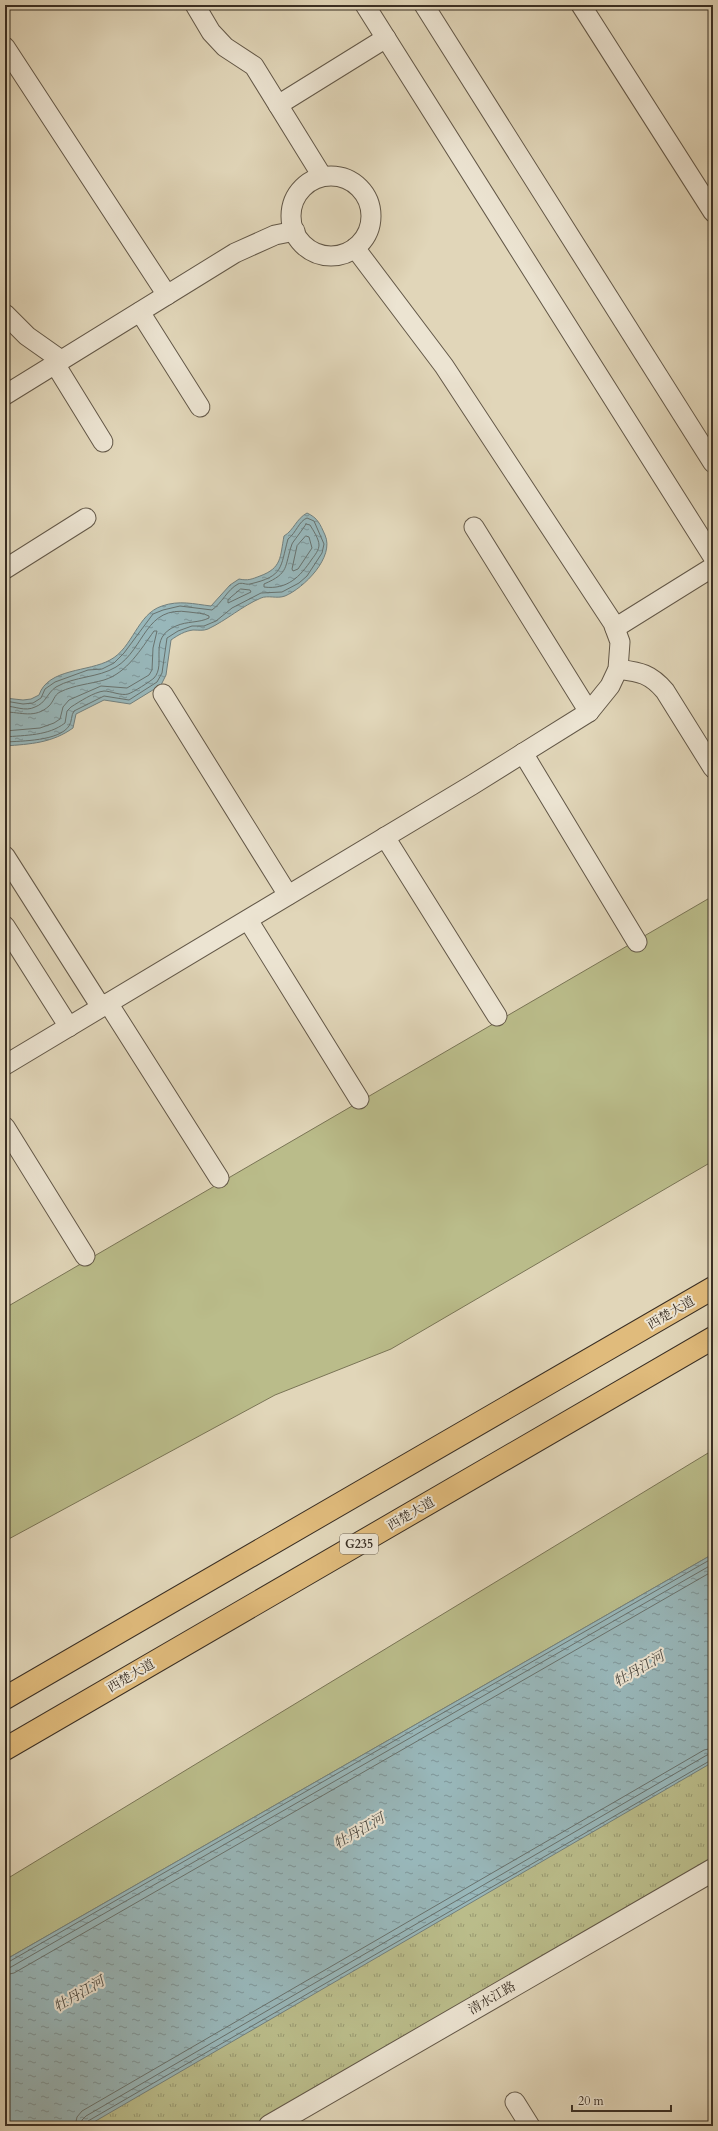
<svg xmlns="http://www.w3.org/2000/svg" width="718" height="2131" font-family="Cardo,'Noto Serif SC',serif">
<defs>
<pattern id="grass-tufts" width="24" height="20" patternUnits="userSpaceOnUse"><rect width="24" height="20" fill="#babc8a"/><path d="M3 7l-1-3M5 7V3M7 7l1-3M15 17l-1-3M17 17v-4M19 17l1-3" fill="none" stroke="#989970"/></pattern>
<pattern id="water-ripples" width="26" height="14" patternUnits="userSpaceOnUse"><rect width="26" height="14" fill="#98b7ba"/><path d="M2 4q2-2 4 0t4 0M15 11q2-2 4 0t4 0" fill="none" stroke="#7d9597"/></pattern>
</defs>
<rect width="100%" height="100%" fill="#e1d6b9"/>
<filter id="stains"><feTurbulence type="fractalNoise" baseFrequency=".005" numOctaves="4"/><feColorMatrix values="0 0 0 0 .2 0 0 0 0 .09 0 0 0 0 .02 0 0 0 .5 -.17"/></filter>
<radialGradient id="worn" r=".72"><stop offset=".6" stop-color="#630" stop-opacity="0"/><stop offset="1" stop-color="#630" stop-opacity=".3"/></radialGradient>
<!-- grass -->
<path fill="url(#grass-tufts)" stroke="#7a7556" d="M 713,1761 L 713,1861 L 253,2126 L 84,2126 Z"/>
<!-- park -->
<g fill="#babc8a" stroke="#7a7556">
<path d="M 713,896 L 713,1161 L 391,1349 L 275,1395 L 5,1541 L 5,1308 Z"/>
<path d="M 713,1450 L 713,1554 L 5,1960 L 5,1880 Z"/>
</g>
<!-- water -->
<g fill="url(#water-ripples)" stroke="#72807e">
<path d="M 307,513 C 318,518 320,524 325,535 C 335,557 304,588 285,596 C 277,599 268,595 261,598 C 242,606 227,620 208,629 C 203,631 199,630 193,630 C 185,631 178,635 171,640 L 166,675 L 161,685 L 130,704 L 104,700 L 76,714 L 73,728 C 52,743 31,744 5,746 L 5,698 L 23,700 L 31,699 L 39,695 C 48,668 89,672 110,660 C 133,648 137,614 162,606 C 179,600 194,604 211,606 L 230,585 L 239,579 C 248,581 252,579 260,576 C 282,568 280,557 284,536 C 294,530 296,519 307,513 Z"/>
<path d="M 713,1554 L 713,1762 L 87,2126 L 5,2126 L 5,1960 Z"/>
</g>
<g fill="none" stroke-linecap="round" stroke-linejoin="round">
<!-- shore -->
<g stroke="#68726e" stroke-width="1">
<path d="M 306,524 L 310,525 C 313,530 319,539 319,545 C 319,550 315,555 312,559 C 300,577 287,590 264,587 L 264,584 C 290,573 284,567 292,544 C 292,543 304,528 306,524 Z"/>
<path d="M 306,536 L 309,537 L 312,548 L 298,569 L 293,571 L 292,569 L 297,546 Z"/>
<path d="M 241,589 L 250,590 L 251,592 L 228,603 L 228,600 Z"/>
<path d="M 5,701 L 23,704 L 33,703 L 41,698 L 45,689 L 55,682 L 88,670 L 102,669 L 114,663 L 124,653 L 153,614 L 163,610 L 180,606 L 212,610 C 222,603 227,590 238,584 C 242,582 246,585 250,584 C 284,576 280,568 288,539 C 296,533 299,521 307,518 L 314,521 L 324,544 L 322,553 L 307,576 L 299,583 L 282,592 L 261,593 L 232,608 L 216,621 L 204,626 L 192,626 L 178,631 L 167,638 L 162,673 L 157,682 L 129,700 L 104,696 L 74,711 C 71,715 72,722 69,726 C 59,741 22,741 5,742"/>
<path d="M 5,706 C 15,706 25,712 35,707 C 46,703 47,693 56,687 C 75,676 98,678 116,667 C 145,649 145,605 189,612 C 195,613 204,613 209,616 L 209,618 C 199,623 187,621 176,626 C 147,638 167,664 154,678 C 151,681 132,693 128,694 C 121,696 111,691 104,691 C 94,692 79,702 71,707 L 67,711 L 65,723 C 48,736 26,735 5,737"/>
<path d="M 5,712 C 21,712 35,719 49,706 C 54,701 54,695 60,692 C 74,685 90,684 104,680 C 127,673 141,649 154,631 L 157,631 L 153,648 L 152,670 L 149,675 L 127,688 L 101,686 L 69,700 L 63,707 L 60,719 L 54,723 L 40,728 L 5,731"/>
<path d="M 5,1964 L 713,1558"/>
<path d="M 5,1969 L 11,1967 L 713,1564"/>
<path d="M 5,1975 L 14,1973 L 713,1571"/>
<path d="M 75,2126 L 77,2117 L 82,2111 L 704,1750 L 713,1748"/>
<path d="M 81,2126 L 82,2120 L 86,2116 L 707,1755 L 713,1754"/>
<path d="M 86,2126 L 88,2121 L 713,1759"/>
</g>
<!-- service casing -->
<g stroke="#635848" stroke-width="21">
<g id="service">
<path d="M 195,5 L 211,32 L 225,47 L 254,66 L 322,176"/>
<path d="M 365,5 L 713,557"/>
<path d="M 424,5 L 713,463"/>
<path d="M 581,5 L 713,212"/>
<path d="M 5,47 L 167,295"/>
<path d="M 278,105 L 386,38"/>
<circle cx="331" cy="216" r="40"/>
<path d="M 140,312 L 200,407"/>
<path d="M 5,314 L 27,336 L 61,360"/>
<path d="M 55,364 L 103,442"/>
<path d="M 5,395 L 235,253 L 275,235 L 295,231"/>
<path d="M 474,527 L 589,712"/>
<path d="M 5,569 L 86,518"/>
<path d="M 615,628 L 713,567"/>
<path d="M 618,669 C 639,672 650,673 665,691 L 713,768"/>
<path d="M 163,694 L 288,895"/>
<path d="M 523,753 L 637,942"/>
<path d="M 385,837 L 497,1016"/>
<path d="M 5,856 L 101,1007"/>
<path d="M 248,920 L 359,1099"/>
<path d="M 5,926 L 69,1027"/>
<path d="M 108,1003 L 219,1178"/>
<path d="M 5,1065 L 472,785 L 589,712 L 610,686 L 618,669 L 620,642 L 613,623 L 444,366 L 355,248"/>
<path d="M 5,1127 L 85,1256"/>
<path d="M 515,2102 L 530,2126"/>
</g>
</g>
<!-- tertiary casing -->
<g stroke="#635848" stroke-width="24">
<path id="tertiary" d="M 270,2126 L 713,1870"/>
</g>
<!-- trunk casing -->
<g stroke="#392e23" stroke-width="24">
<g id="trunk">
<path d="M 5,1698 L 713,1288"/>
<path d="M 5,1749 L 713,1338"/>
</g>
</g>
<!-- service -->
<use href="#service" stroke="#ece4d2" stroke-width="19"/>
<!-- tertiary -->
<use href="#tertiary" stroke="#ece4d2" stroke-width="22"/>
<!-- trunk -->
<use href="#trunk" stroke="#e0bb7c" stroke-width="22"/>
</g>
<g text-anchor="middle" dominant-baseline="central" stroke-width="4" stroke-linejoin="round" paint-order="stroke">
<!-- shield labels -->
<rect fill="#ece4d2" stroke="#6f6558" stroke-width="1" x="340" y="1534" width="38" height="20" rx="3"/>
<g font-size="12" font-weight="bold" fill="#392e23">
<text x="359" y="1544">G235</text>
</g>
<!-- street labels -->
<g font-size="13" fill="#392e23" stroke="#ece4d2">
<text transform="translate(671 1313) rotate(-30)">西楚大道</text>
<text transform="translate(411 1514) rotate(-30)">西楚大道</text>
<text transform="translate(131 1676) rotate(-30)">西楚大道</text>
<text transform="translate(492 1998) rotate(-30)">清水江路</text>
</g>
<!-- water labels -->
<g font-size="14" font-style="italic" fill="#4c4941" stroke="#ece4d2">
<text transform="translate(639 1669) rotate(-30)">牡丹江河</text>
<text transform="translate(359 1831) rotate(-30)">牡丹江河</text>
<text transform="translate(79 1994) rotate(-30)">牡丹江河</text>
</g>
</g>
<!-- margin -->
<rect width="718" height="2131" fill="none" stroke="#e1d6b9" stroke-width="20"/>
<rect x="6" y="6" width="706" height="2119" fill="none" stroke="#392e23" stroke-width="2"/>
<rect x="10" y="10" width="698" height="2111" fill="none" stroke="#392e23"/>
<!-- scale -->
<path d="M572 2105v6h99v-6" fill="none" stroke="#392e23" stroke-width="2"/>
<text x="578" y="2105" font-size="12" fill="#392e23" stroke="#ece4d2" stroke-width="3" paint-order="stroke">20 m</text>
<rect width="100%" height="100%" filter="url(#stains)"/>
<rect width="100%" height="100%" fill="url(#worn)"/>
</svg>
